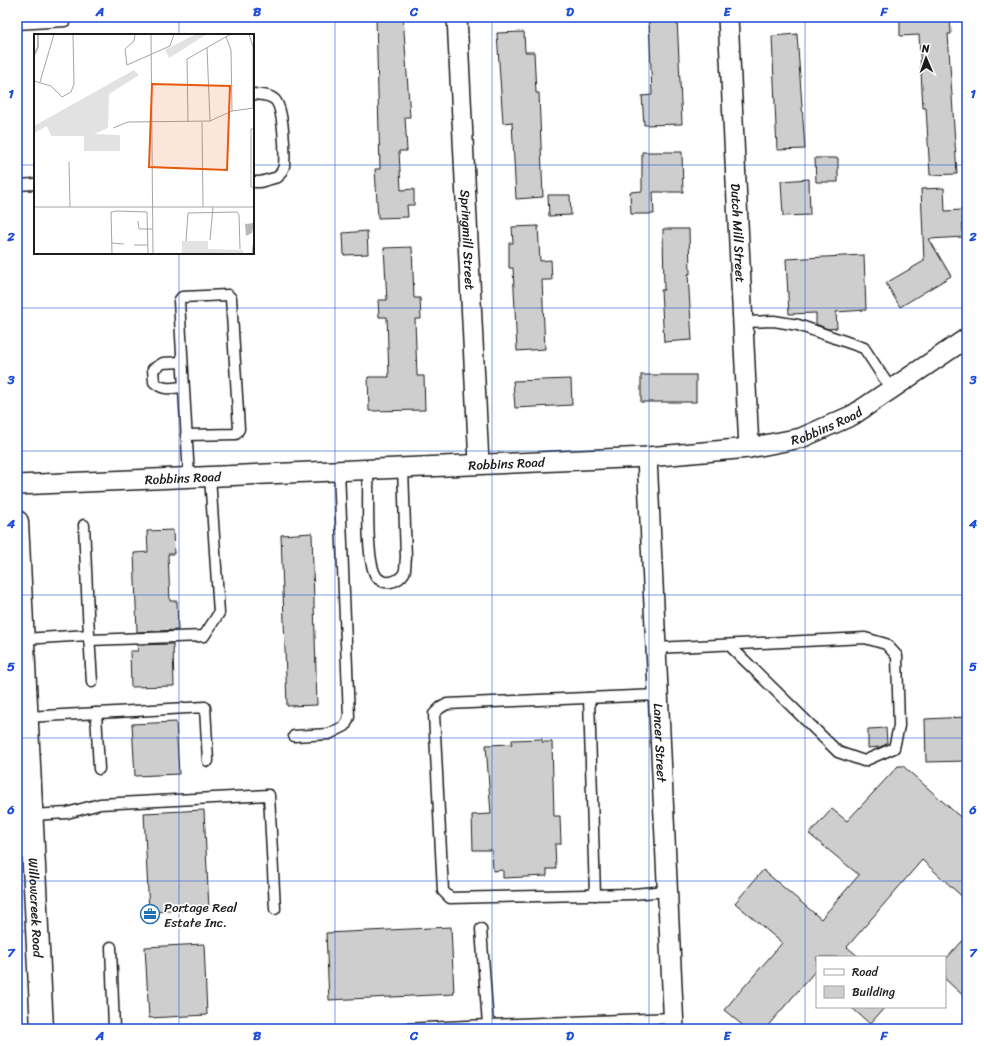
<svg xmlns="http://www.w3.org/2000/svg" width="984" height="1046" font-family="Sriracha,sans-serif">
<rect width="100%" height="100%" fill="#fff"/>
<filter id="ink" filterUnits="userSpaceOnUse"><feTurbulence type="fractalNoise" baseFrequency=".025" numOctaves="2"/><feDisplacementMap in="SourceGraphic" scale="8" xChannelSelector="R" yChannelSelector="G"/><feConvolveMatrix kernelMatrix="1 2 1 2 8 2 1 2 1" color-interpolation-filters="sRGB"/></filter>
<g filter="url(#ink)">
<!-- building -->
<g fill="#cecece" stroke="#1c1c1c">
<path d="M 376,17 L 403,17 L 410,117 L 405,117 L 407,151 L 399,151 L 401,190 L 414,189 L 414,205 L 407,205 L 408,217 L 378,218 L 375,169 L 380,169 Z"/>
<path d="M 900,17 L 950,17 L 951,34 L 948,34 L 957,174 L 930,175 L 926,108 L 923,108 L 919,35 L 900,36 Z"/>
<path d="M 677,18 L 682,124 L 644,125 L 642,96 L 652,95 L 649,19 Z"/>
<path d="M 524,32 L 525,52 L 534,52 L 536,93 L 539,93 L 543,197 L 516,199 L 512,122 L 503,123 L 497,33 Z"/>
<path d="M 797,34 L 805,149 L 777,150 L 772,36 Z"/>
<path d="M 642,152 L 682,152 L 683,192 L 653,192 L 654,214 L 631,214 L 630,192 L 642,191 Z"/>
<path d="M 815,158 L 838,158 L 838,182 L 816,182 Z"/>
<path d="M 809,179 L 810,215 L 783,216 L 781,181 Z"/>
<path d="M 944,188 L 945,211 L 962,210 L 963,237 L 929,239 L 951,276 L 900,307 L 886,283 L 924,261 L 921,189 Z"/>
<path d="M 548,195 L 570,195 L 571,215 L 549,216 Z"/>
<path d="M 538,226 L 540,261 L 551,260 L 552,280 L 542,280 L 545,349 L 517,351 L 513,268 L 509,268 L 509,243 L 513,243 L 512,227 Z"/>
<path d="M 663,229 L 689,229 L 690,274 L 688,274 L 692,340 L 664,342 L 661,290 L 664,290 Z"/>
<path d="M 367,231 L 368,254 L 344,255 L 343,233 Z"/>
<path d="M 412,247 L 414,298 L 420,298 L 421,319 L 415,319 L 417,376 L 424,376 L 425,410 L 369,411 L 368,377 L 389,377 L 387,317 L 379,317 L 378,300 L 387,300 L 384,248 Z"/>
<path d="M 864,255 L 866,310 L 836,312 L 837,328 L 828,329 L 816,324 L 816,313 L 789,314 L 786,259 Z"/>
<rect x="641" y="375" width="55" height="27"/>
<path d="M 571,379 L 572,405 L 515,408 L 513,381 Z"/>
<path d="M 173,530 L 174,554 L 168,554 L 170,601 L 177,601 L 178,630 L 137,632 L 134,553 L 148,552 L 147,531 Z"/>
<path d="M 312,533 L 317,705 L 287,706 L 281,535 Z"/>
<path d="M 173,644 L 174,686 L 131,687 L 130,651 L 138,651 L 137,645 Z"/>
<path d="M 967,717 L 967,761 L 926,762 L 925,719 Z"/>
<path d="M 176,722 L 179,774 L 135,776 L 132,724 Z"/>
<path d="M 886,728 L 887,744 L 880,747 L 868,748 L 868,729 Z"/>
<path d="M 542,739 L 542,742 L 552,742 L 554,816 L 560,816 L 561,844 L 555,844 L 556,869 L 547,869 L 547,876 L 503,878 L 503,870 L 493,871 L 492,850 L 473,850 L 472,815 L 491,814 L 486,745 L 512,744 L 512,740 Z"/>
<path d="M 898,766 L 903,766 L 967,823 L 967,901 L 922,860 L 847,947 L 859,957 L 817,957 L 817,969 L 765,1029 L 747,1029 L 724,1010 L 782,943 L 735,903 L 763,870 L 821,919 L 859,875 L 809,834 L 832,809 L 847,821 Z"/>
<path d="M 204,810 L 209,909 L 149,912 L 144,813 Z"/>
<path d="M 451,927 L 454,994 L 329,1000 L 326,933 Z"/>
<path d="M 967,936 L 967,999 L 945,979 L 945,960 Z"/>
<path d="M 204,944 L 207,1015 L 149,1018 L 145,947 Z"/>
<path d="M 851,1007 L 885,1007 L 870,1024 Z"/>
</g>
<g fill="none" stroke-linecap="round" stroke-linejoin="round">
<!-- service casing -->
<g stroke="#1c1c1c" stroke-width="13">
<g id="service">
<path d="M 17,24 L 65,21"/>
<path d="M 253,94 C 260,95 268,94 274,99 C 284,106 285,154 284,166 C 283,170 280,174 278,177 L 260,182 L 253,182"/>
<path d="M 17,185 L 35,184"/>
<path d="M 743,322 L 774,321 L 798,325 L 864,348 L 891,389"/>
<path d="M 182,362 L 163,363 L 153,369 L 154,382 C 163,391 172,388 183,387"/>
<path d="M 186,435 L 236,434 L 239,429 L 231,298 L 228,295 L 182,297 L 179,301 L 189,477"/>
<path d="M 368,468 C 369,491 365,559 376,576 C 383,586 398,583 404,573 C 406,569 405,562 406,558 L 403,467"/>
<path d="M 89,635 L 92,682"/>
<path d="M 23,639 L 89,635 L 84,525"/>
<path d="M 89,640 L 204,636 L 219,613 L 210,476"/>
<path d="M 656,648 L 865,638 L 886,644 L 897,656 L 899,726 L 894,748 L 864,761 L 838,752 L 729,645"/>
<path d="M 658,695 L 447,704 L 440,708 L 434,714 L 443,891 L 450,898 L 633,894 L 667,891"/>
<path d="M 589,698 L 595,895"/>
<path d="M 96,713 L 99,769"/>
<path d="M 27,717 L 205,707 L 208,761"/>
<path d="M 294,736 L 329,734 L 345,726 L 349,717 L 339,470"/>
<path d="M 32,815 L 67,813 L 100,804 L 269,795 L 275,909"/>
<path d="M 481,929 L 488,1025 L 674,1018"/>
<path d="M 111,947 L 114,1029"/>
<path d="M 404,1029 L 488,1025"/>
</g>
</g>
<!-- minor casing -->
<g stroke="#1c1c1c" stroke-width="22">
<g id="minor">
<path id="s1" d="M 457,17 L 479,463"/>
<path id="s2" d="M 728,17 L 749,448"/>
<path id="s3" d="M 647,457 L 674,1029"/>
<path id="s4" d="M 17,485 L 647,457 L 749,448 L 801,438 L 853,415 L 967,338"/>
</g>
</g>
<!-- secondary casing -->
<g stroke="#1c1c1c" stroke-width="25">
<g id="secondary">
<path id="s5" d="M 17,522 L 42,1029"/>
</g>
</g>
<!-- service -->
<use href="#service" stroke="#fff" stroke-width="10"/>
<!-- minor -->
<use href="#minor" stroke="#fff" stroke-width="19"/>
<!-- secondary -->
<use href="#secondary" stroke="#fff" stroke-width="22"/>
</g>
</g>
<!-- grid -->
<path fill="none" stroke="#1d4ed8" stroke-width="1" stroke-opacity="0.55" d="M 179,17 L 179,35M 335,17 L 335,1029M 492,17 L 492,1029M 649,17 L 649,1029M 805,17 L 805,1029M 17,165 L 35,165M 253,165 L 967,165M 179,253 L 179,1029M 17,308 L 967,308M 17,451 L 967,451M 17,595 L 967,595M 17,738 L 967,738M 17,881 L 967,881"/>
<!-- icons -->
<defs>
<g id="office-ring" transform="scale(1)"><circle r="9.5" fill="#fff" stroke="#1f6fb2" stroke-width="1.5"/><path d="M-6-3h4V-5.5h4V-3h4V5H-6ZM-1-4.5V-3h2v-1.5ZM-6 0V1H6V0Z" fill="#1f6fb2"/></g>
</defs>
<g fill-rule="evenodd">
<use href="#office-ring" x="150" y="914"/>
</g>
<g text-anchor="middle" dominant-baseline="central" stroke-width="3.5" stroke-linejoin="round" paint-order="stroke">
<!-- street labels -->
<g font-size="13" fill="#1c1c1c" stroke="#fff">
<text stroke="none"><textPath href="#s2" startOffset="216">Dutch Mill Street</textPath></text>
<text stroke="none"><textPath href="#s1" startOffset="223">Springmill Street</textPath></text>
<text stroke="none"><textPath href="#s4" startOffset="814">Robbins Road</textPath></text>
<text stroke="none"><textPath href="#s4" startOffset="490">Robbins Road</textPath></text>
<text stroke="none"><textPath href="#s4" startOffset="166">Robbins Road</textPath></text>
<text stroke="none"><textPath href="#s3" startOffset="286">Lancer Street</textPath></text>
<text stroke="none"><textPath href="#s5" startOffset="386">Willowcreek Road</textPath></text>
</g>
<!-- poi labels -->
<g font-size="13" fill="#1c1c1c" stroke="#fff" text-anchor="start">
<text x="164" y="907">Portage Real<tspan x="164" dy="15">Estate Inc.</tspan></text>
</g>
</g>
<!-- overview -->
<g transform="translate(34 34)">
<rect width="220" height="220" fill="#fff"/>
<path d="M 162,0 L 173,0 L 135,24 L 131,16 ZM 100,36 L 105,41 L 75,60 L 74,94 L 60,100 L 86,101 L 86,117 L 50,117 L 50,102 L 17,102 L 13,92 L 0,99 L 0,92 ZM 148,207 L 174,207 L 174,215 L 209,216 L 209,220 L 148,220 Z" fill="#e2e2e2"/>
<path d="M 220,189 L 218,199 L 212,202 L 211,190 Z" fill="#b8b8b8"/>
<path fill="none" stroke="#b8b8b8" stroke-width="2" d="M 0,21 L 4,13 L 4,0"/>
<path fill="none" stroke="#a4a4a4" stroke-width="1" d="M 101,0 L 100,7 L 91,15 L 93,31 L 136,12 L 140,0M 117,0 L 119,220M 215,0 L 219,13 L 219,74M 192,3 L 197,16 L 198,77M 173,14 L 176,87M 0,47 L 17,52 L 28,63 L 37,58 L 40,50 L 39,0M 6,48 L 20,0M 154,88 L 153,25 L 197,0M 168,88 L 169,173M 79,94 L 94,88 L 176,87 L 198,77 L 220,74M 220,95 L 217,95 L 217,153 L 220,153M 35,128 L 36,173M 0,173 L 220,173M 104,187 L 105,195 L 119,195M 176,206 L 179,173M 152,207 L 154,179 L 203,178 L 205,181 L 206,215M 78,209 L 90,210M 100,211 L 114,211M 78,220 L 77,178 L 83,177 L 113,178 L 114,220M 218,220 L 220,205"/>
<path fill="#e8590c" fill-opacity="0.15" stroke="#e8590c" stroke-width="2" d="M 118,50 L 196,52 L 193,136 L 115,133 Z"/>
<rect width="220" height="220" fill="none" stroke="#1c1c1c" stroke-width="2"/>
</g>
<!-- margin -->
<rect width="984" height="1046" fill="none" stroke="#fff" stroke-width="44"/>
<!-- legend -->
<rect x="816" y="956" width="130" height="52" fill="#ffffff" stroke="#a4a4a4"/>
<rect x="824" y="969" width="20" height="6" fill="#ffffff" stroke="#a4a4a4"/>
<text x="852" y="976" font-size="12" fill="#1c1c1c">Road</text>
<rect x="824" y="986" width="20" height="12" fill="#cecece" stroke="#a4a4a4"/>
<text x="852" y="996" font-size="12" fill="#1c1c1c">Building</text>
<!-- north arrow -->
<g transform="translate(926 58) rotate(358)" stroke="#ffffff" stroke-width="3" paint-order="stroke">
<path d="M0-3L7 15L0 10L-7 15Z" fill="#1c1c1c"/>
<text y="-6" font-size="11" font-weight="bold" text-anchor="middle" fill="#1c1c1c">N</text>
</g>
<rect x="22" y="22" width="940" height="1002" fill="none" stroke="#1d4ed8" stroke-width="1.5"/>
<g font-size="13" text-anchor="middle" font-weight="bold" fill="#1d4ed8">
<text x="100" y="16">A</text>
<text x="257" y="16">B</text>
<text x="414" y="16">C</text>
<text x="570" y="16">D</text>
<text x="727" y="16">E</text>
<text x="884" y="16">F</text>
<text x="11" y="98">1</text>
<text x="973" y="98">1</text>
<text x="11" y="241">2</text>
<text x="973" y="241">2</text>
<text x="11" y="384">3</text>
<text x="973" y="384">3</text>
<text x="11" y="528">4</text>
<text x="973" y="528">4</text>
<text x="11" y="671">5</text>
<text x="973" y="671">5</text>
<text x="11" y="814">6</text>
<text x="973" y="814">6</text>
<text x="11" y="957">7</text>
<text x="973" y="957">7</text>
<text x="100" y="1040">A</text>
<text x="257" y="1040">B</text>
<text x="414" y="1040">C</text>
<text x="570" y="1040">D</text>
<text x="727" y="1040">E</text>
<text x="884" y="1040">F</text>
</g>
</svg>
